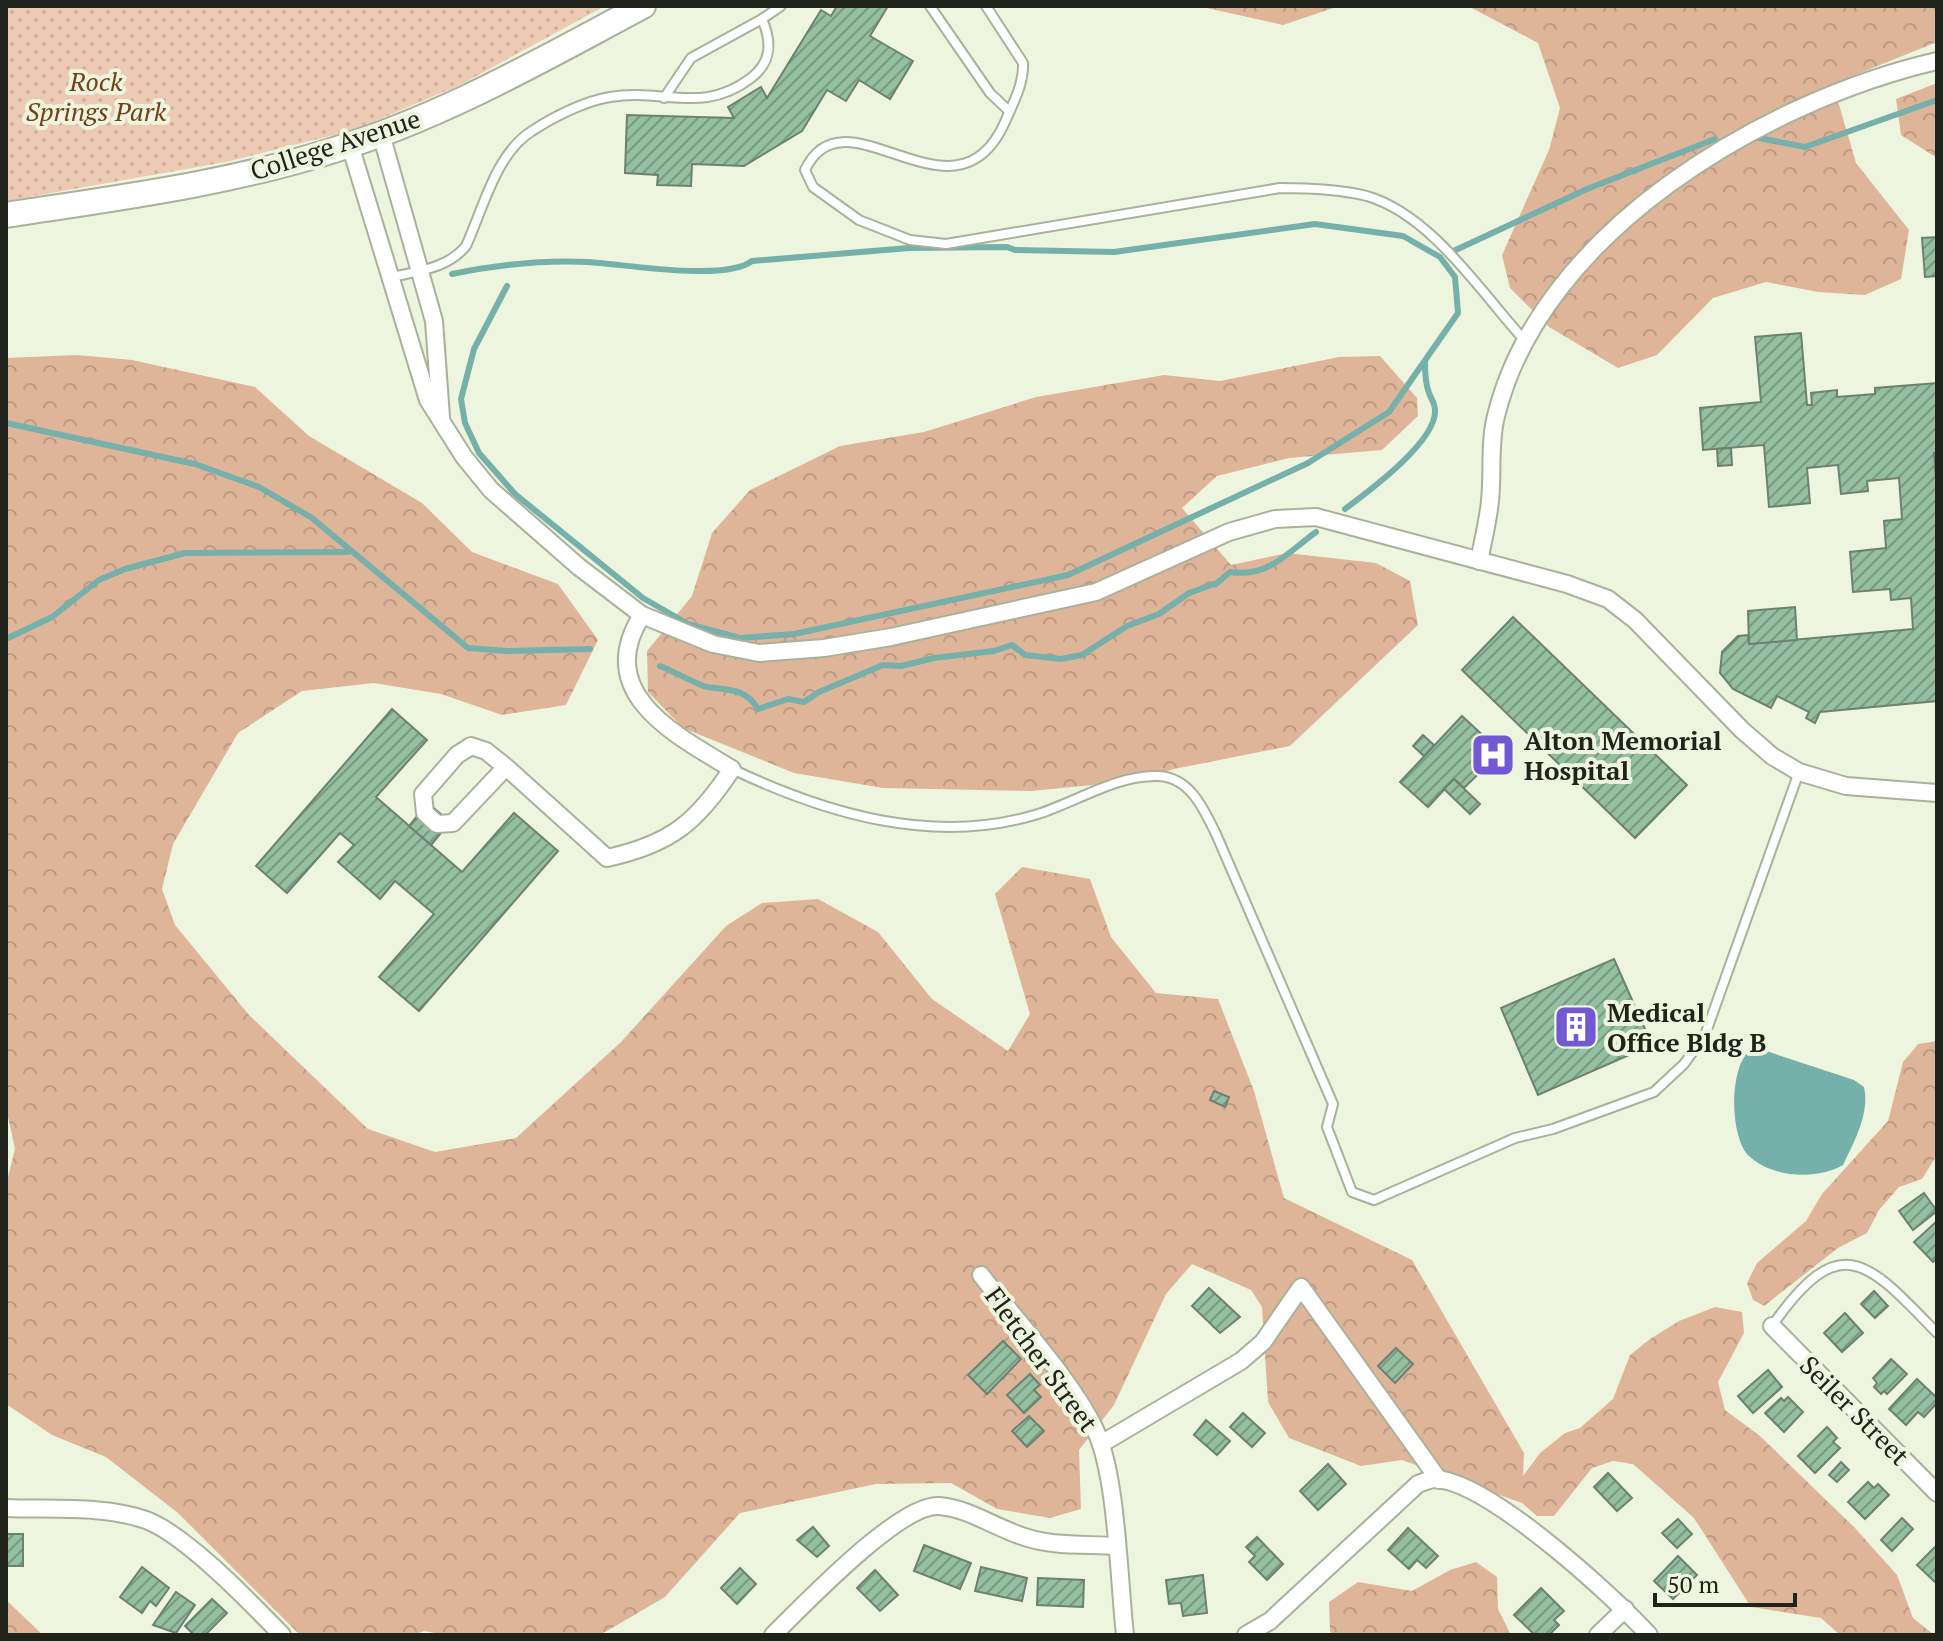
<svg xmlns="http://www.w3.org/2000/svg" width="1943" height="1641" font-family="'PT Serif',serif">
<defs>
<pattern id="grass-dots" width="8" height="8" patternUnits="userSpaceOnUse" patternTransform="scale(2)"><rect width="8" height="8" fill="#edcab3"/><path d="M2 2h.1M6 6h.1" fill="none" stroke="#cbad99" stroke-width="1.8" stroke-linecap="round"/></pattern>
<pattern id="forest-crowns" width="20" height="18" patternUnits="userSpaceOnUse" patternTransform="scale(2)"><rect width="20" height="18" fill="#dfb59a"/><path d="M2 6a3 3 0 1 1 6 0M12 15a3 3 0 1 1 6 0" fill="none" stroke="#bf9b84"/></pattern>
<pattern id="building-hatch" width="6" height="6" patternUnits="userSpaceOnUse" patternTransform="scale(2)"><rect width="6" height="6" fill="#94bfa1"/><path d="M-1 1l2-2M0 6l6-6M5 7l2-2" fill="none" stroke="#789b82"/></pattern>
</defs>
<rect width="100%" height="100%" fill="#eef5de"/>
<!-- grass -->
<path fill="url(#grass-dots)" d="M 6,6 L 605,6 L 460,85 L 354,130 L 226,162 L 6,201 Z"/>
<!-- forest -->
<g fill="url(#forest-crowns)">
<path d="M 1198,6 L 1339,6 L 1283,25 Z"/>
<path d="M 1468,6 L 1937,6 L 1937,42 L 1833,84 L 1856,163 L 1909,230 L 1901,279 L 1865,295 L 1818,292 L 1766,282 L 1713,298 L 1657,355 L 1618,368 L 1549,327 L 1510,288 L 1502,255 L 1549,150 L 1560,108 L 1538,43 Z"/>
<path d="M 1937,83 L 1937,158 L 1901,135 L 1896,99 Z"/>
<path d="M 77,355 L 132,360 L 255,387 L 309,436 L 422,503 L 472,552 L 558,584 L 598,640 L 566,705 L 502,715 L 441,694 L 374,683 L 302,691 L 238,733 L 173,844 L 162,889 L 175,925 L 249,1015 L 368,1129 L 435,1152 L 516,1138 L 621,1042 L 726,926 L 762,903 L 818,899 L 878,932 L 932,999 L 1008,1051 L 1030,1014 L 995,894 L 1022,867 L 1090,879 L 1111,937 L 1156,993 L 1218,999 L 1254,1091 L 1284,1198 L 1412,1260 L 1524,1453 L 1523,1476 L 1540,1453 L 1565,1433 L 1580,1428 L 1613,1399 L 1630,1355 L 1650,1339 L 1679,1321 L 1715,1307 L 1742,1312 L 1744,1333 L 1718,1382 L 1725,1410 L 1760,1436 L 1855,1528 L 1897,1575 L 1913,1618 L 1934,1635 L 1840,1635 L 1821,1618 L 1751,1607 L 1694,1518 L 1633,1464 L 1613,1461 L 1592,1468 L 1554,1516 L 1537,1516 L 1522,1503 L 1402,1460 L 1361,1466 L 1289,1438 L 1268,1402 L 1262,1307 L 1251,1290 L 1192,1264 L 1166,1294 L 1114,1405 L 1079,1450 L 1081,1509 L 1050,1518 L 997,1509 L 951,1483 L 876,1484 L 740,1513 L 665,1597 L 600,1635 L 446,1635 L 424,1631 L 414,1635 L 300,1635 L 178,1513 L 106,1457 L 52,1435 L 6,1404 L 6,1185 L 15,1149 L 6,1108 L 6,358 Z"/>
<path d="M 1380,356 L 1417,398 L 1418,416 L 1382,450 L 1289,458 L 1217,476 L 1182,508 L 1231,565 L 1287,553 L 1376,563 L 1410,581 L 1418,625 L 1290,746 L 1174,769 L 1133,781 L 1031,791 L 883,788 L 794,773 L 683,728 L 648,692 L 647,651 L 692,596 L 712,533 L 750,490 L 840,446 L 924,432 L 1036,397 L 1164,375 L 1220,381 L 1339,357 Z"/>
<path d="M 1937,1041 L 1937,1155 L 1922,1179 L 1899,1187 L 1879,1210 L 1867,1233 L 1838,1248 L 1764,1306 L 1753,1300 L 1747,1283 L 1757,1263 L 1806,1221 L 1822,1194 L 1888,1121 L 1903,1062 L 1918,1044 Z"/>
<path d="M 1476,1562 L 1497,1577 L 1498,1609 L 1511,1635 L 1332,1635 L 1330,1631 L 1329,1602 L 1358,1582 L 1412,1591 L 1450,1570 Z"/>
<path d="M 6,1600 L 43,1635 L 6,1635 Z"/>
</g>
<!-- water -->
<path fill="#75b0aa" d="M 1754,1047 L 1854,1080 L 1864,1087 C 1870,1113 1854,1142 1843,1165 C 1818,1180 1772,1178 1749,1156 C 1729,1137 1728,1061 1754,1047 Z"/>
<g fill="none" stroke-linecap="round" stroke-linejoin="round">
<!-- stream -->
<g stroke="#75b0aa" stroke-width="6">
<path d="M 1754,137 L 1805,147 L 1937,100"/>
<path d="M 1447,254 L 1587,189 L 1715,139"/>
<path d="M 452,274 C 496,265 543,260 588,262 C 624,264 724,282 752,261 L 909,248 L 1007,247 L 1015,250 L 1114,252 L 1315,224 L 1403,236 L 1440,257 L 1455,277 L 1458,313 L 1389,412 L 1308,463 L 1068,575 L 794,634 L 740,638 L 688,624 L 643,598 L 515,494 L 479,453 L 465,423 L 461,399 L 474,349 L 507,286"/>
<path d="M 6,423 L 195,464 L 259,487 L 312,518 L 468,648 L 507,651 L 590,649"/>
<path d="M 1345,509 C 1369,491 1437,441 1435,410 C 1435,403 1431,399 1429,393 C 1425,383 1425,372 1425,362"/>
<path d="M 6,639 L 52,617 L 99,580 L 125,569 L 185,553 L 348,552"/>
<path d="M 660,666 C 671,670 700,686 707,687 C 728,690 746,688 758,709 L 788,699 L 804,702 L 819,692 L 883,665 L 901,666 L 934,658 L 994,651 L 1012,645 L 1025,655 L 1061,659 L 1082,655 L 1127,626 L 1159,614 L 1189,593 L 1217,583 L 1230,572 C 1268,578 1287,553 1316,532"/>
</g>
</g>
<!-- building -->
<g fill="url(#building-hatch)" stroke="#6d8173" stroke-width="2">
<path d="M 837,6 L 888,6 L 870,36 L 913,61 L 890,99 L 859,80 L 846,101 L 827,90 L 802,131 L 744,166 L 692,164 L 691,186 L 657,185 L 658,175 L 625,173 L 627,115 L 734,118 L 728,107 L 761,87 L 767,98 L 821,10 L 831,16 Z"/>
<path d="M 1937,237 L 1937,276 L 1925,277 L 1922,238 Z"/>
<path d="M 1801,333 L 1807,405 L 1812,405 L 1811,393 L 1837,390 L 1837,397 L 1875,394 L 1875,388 L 1937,383 L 1937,453 L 1934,453 L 1937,489 L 1937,701 L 1820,712 L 1815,723 L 1806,718 L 1809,712 L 1777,696 L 1771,708 L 1733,689 L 1720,673 L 1722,652 L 1738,636 L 1748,635 L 1749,644 L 1913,629 L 1911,598 L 1891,600 L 1890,589 L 1853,592 L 1850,552 L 1886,548 L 1884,521 L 1902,519 L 1899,478 L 1867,481 L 1868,491 L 1841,494 L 1838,465 L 1807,468 L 1810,503 L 1769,507 L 1764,445 L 1703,450 L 1700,408 L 1761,402 L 1755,337 Z"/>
<path d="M 1731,448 L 1732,465 L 1718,466 L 1717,449 Z"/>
<path d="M 1795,607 L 1797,640 L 1749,644 L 1748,611 Z"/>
<path d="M 1513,617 L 1687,785 L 1635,838 L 1462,670 Z"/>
<path d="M 392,709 L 427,740 L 376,797 L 462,872 L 514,813 L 558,851 L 419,1011 L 379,977 L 434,914 L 395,881 L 380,899 L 338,862 L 354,845 L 340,833 L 287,893 L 256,866 Z"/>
<path d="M 1462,716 L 1501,752 L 1464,788 L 1454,779 L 1428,807 L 1400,782 Z"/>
<path d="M 1423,735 L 1434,745 L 1424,756 L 1413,746 Z"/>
<path d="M 1454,779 L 1480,804 L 1470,814 L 1444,789 Z"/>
<path d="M 428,803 L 450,822 L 431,845 L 409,826 Z"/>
<path d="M 1614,959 L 1652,1045 L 1538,1095 L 1501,1008 Z"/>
<path d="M 1214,1091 L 1229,1097 L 1225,1107 L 1210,1100 Z"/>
<path d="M 1924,1193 L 1937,1211 L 1913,1230 L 1899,1211 Z"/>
<path d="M 1937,1221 L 1937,1259 L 1933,1262 L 1914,1242 Z"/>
<path d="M 1209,1288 L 1240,1317 L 1220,1333 L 1192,1306 Z"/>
<path d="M 1874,1291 L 1888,1306 L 1875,1318 L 1861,1304 Z"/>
<path d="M 1845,1313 L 1863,1333 L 1842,1352 L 1824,1333 Z"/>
<path d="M 1003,1341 L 1021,1359 L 987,1394 L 968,1375 Z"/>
<path d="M 1396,1348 L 1413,1364 L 1395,1383 L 1378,1366 Z"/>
<path d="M 1891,1359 L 1907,1374 L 1887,1394 L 1884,1391 L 1881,1394 L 1874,1387 L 1877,1383 L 1873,1378 Z"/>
<path d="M 1768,1370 L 1782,1387 L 1753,1413 L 1738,1396 Z"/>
<path d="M 1030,1374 L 1040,1385 L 1034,1390 L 1041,1397 L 1024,1413 L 1007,1395 Z"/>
<path d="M 1917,1379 L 1937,1398 L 1937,1403 L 1924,1417 L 1918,1412 L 1906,1425 L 1889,1409 Z"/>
<path d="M 1788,1397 L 1803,1412 L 1784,1432 L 1765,1413 L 1781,1398 L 1784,1401 Z"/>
<path d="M 1243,1413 L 1265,1433 L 1252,1447 L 1230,1427 Z"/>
<path d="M 1029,1416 L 1044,1431 L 1027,1447 L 1012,1431 Z"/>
<path d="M 1206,1420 L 1230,1441 L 1217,1455 L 1194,1435 Z"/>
<path d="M 1827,1427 L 1837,1438 L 1833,1442 L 1840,1448 L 1815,1473 L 1798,1456 Z"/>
<path d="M 1841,1462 L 1849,1470 L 1837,1482 L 1829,1475 Z"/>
<path d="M 1328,1464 L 1346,1484 L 1318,1510 L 1300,1491 Z"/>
<path d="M 1608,1473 L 1632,1498 L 1617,1511 L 1594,1487 Z"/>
<path d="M 1868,1482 L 1874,1488 L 1878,1484 L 1889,1495 L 1865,1519 L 1848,1502 Z"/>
<path d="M 1902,1518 L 1913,1529 L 1892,1551 L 1881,1540 Z"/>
<path d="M 1678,1519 L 1692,1534 L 1677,1548 L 1662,1533 Z"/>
<path d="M 813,1527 L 829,1546 L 817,1557 L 797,1540 Z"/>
<path d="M 1408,1528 L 1438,1556 L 1426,1568 L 1417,1560 L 1409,1569 L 1388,1550 Z"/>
<rect x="6" y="1534" width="17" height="32"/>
<path d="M 1257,1537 L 1283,1564 L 1267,1580 L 1249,1562 L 1255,1556 L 1246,1547 Z"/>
<path d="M 924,1545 L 971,1563 L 960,1589 L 914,1571 Z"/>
<path d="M 1936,1546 L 1937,1547 L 1937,1584 L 1917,1565 Z"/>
<path d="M 1678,1556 L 1697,1575 L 1673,1599 L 1654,1581 Z"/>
<path d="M 142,1567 L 169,1588 L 156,1606 L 150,1601 L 142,1613 L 120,1597 Z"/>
<path d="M 981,1567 L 1027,1578 L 1022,1601 L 975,1591 Z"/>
<path d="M 740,1568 L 756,1584 L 737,1604 L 721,1588 Z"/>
<path d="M 875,1570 L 898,1595 L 880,1611 L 857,1588 Z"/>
<path d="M 1203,1575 L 1207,1613 L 1183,1616 L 1181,1603 L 1169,1604 L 1166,1580 Z"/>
<path d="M 1038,1578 L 1084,1580 L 1083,1607 L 1037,1605 Z"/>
<path d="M 1541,1588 L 1564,1611 L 1554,1620 L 1559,1625 L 1549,1635 L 1535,1635 L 1514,1615 Z"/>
<path d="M 176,1592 L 195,1605 L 176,1633 L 153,1625 Z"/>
<path d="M 212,1599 L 227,1613 L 205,1635 L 194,1635 L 185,1626 Z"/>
</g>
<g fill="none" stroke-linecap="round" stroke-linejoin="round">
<!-- service casing -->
<g stroke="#aab19b" stroke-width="12">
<g id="service">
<path d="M 930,6 L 990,93 L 1009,111"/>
<path d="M 986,6 L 1023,63 C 1024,84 1013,103 1005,122 C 955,235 845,84 805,170 L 813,187 L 859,220 L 910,240 L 946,244 L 1280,188 C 1309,188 1339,189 1367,196 C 1432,215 1482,294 1526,342"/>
<path d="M 664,98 L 691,58 L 762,19"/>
<path d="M 392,277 C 419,271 448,268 466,246 C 483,209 496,153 532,131 C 553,117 585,101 610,97 C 663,88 703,115 751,78 C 772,62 772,42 762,19 L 781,6"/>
<path d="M 732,769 C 827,814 934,846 1038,814 C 1076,802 1118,774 1159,776 C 1191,778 1204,810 1216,834 L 1333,1104 L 1327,1127 L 1352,1192 L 1374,1200 L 1515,1138 L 1553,1129 L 1654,1092 L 1684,1064 L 1705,1035 L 1799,772"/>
<path d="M 1772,1326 C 1841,1227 1868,1262 1937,1333"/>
</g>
</g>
<!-- minor casing -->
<g stroke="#aab19b" stroke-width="20">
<g id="minor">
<path d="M 381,134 L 434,321 L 441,417"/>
<path d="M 350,145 L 428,400 L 464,457 L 491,490 L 579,567 L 642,615 L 713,644 L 759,653 L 824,648 L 891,637 L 1096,592 L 1229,532 L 1275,519 L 1316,517 L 1567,584 L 1608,599 L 1635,620 L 1742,730 L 1772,756 L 1799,772 L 1846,786 L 1937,793"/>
<path d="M 1479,561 C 1483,541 1488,521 1490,501 C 1493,473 1489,443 1496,416 C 1541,232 1764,101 1937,61"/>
<path d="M 506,767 L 453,823 L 437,824 L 425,813 L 423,794 L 457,755 L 471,746 L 486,751 L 506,767 L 607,858 C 671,844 697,822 732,769 C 674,734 593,693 642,615"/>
<path d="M 981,1275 C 1014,1318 1077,1386 1097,1434 C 1117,1480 1119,1582 1125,1635"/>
<path d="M 1772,1326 L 1937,1493"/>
<path d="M 1101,1444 L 1241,1361 L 1263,1342 L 1301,1287 L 1439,1480"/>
<path d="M 6,1508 C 50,1510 104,1505 146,1520 C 186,1535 251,1603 282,1635"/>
<path d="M 773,1635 C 803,1606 900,1503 939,1506 C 967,1508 993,1526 1019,1535 C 1049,1547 1084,1544 1116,1546"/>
<path d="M 1246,1635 L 1270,1621 L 1418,1484 C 1423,1482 1430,1479 1436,1479 C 1489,1482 1612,1595 1649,1635"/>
<path d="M 1598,1635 L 1625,1609"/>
</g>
</g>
<!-- secondary casing -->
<g stroke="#aab19b" stroke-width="28">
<path id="secondary" d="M 6,215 C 116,198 228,184 334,150 C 443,117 543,59 643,6"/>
</g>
<!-- service -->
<use href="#service" stroke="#fff" stroke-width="8"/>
<!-- minor -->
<use href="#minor" stroke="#fff" stroke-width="16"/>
<!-- secondary -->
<use href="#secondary" stroke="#fff" stroke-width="24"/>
</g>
<!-- icons -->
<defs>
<g id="hospital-square" transform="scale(2.3)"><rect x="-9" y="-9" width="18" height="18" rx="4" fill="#7259d3" stroke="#eef5de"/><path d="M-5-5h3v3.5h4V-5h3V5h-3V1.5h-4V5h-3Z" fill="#fff"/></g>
<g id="building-square" transform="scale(2.3)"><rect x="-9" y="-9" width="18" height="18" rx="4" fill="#7259d3" stroke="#eef5de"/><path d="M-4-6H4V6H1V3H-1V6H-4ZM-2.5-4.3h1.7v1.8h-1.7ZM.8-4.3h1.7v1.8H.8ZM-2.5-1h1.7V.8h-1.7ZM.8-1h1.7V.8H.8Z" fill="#fff"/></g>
</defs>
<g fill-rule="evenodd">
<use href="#hospital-square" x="1493" y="755"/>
<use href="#building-square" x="1576" y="1027"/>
</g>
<g text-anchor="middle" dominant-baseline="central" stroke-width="8" stroke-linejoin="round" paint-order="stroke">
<!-- park labels -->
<g font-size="26" font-style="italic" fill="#754017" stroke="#eef5de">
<text x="96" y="81">Rock<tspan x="96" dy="30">Springs Park</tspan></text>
</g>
<!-- street labels -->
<g font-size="26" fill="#20231a" stroke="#eef5de">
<text transform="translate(335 144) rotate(-18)">College Avenue</text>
<text transform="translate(1042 1359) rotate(54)">Fletcher Street</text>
<text transform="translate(1855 1410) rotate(45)">Seiler Street</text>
</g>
<!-- poi labels -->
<g font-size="26" font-weight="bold" fill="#20231a" stroke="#eef5de" text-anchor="start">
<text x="1524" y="740">Alton Memorial<tspan x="1524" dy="30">Hospital</tspan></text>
<text x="1607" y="1012">Medical<tspan x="1607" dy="30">Office Bldg B</tspan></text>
</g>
</g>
<!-- border -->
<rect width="1943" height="1641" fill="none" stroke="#20231a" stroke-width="16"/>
<!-- scale -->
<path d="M1655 1593v12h140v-12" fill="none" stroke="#20231a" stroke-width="4"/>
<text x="1667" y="1593" font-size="24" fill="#20231a" stroke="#eef5de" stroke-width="6" paint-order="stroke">50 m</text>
</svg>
